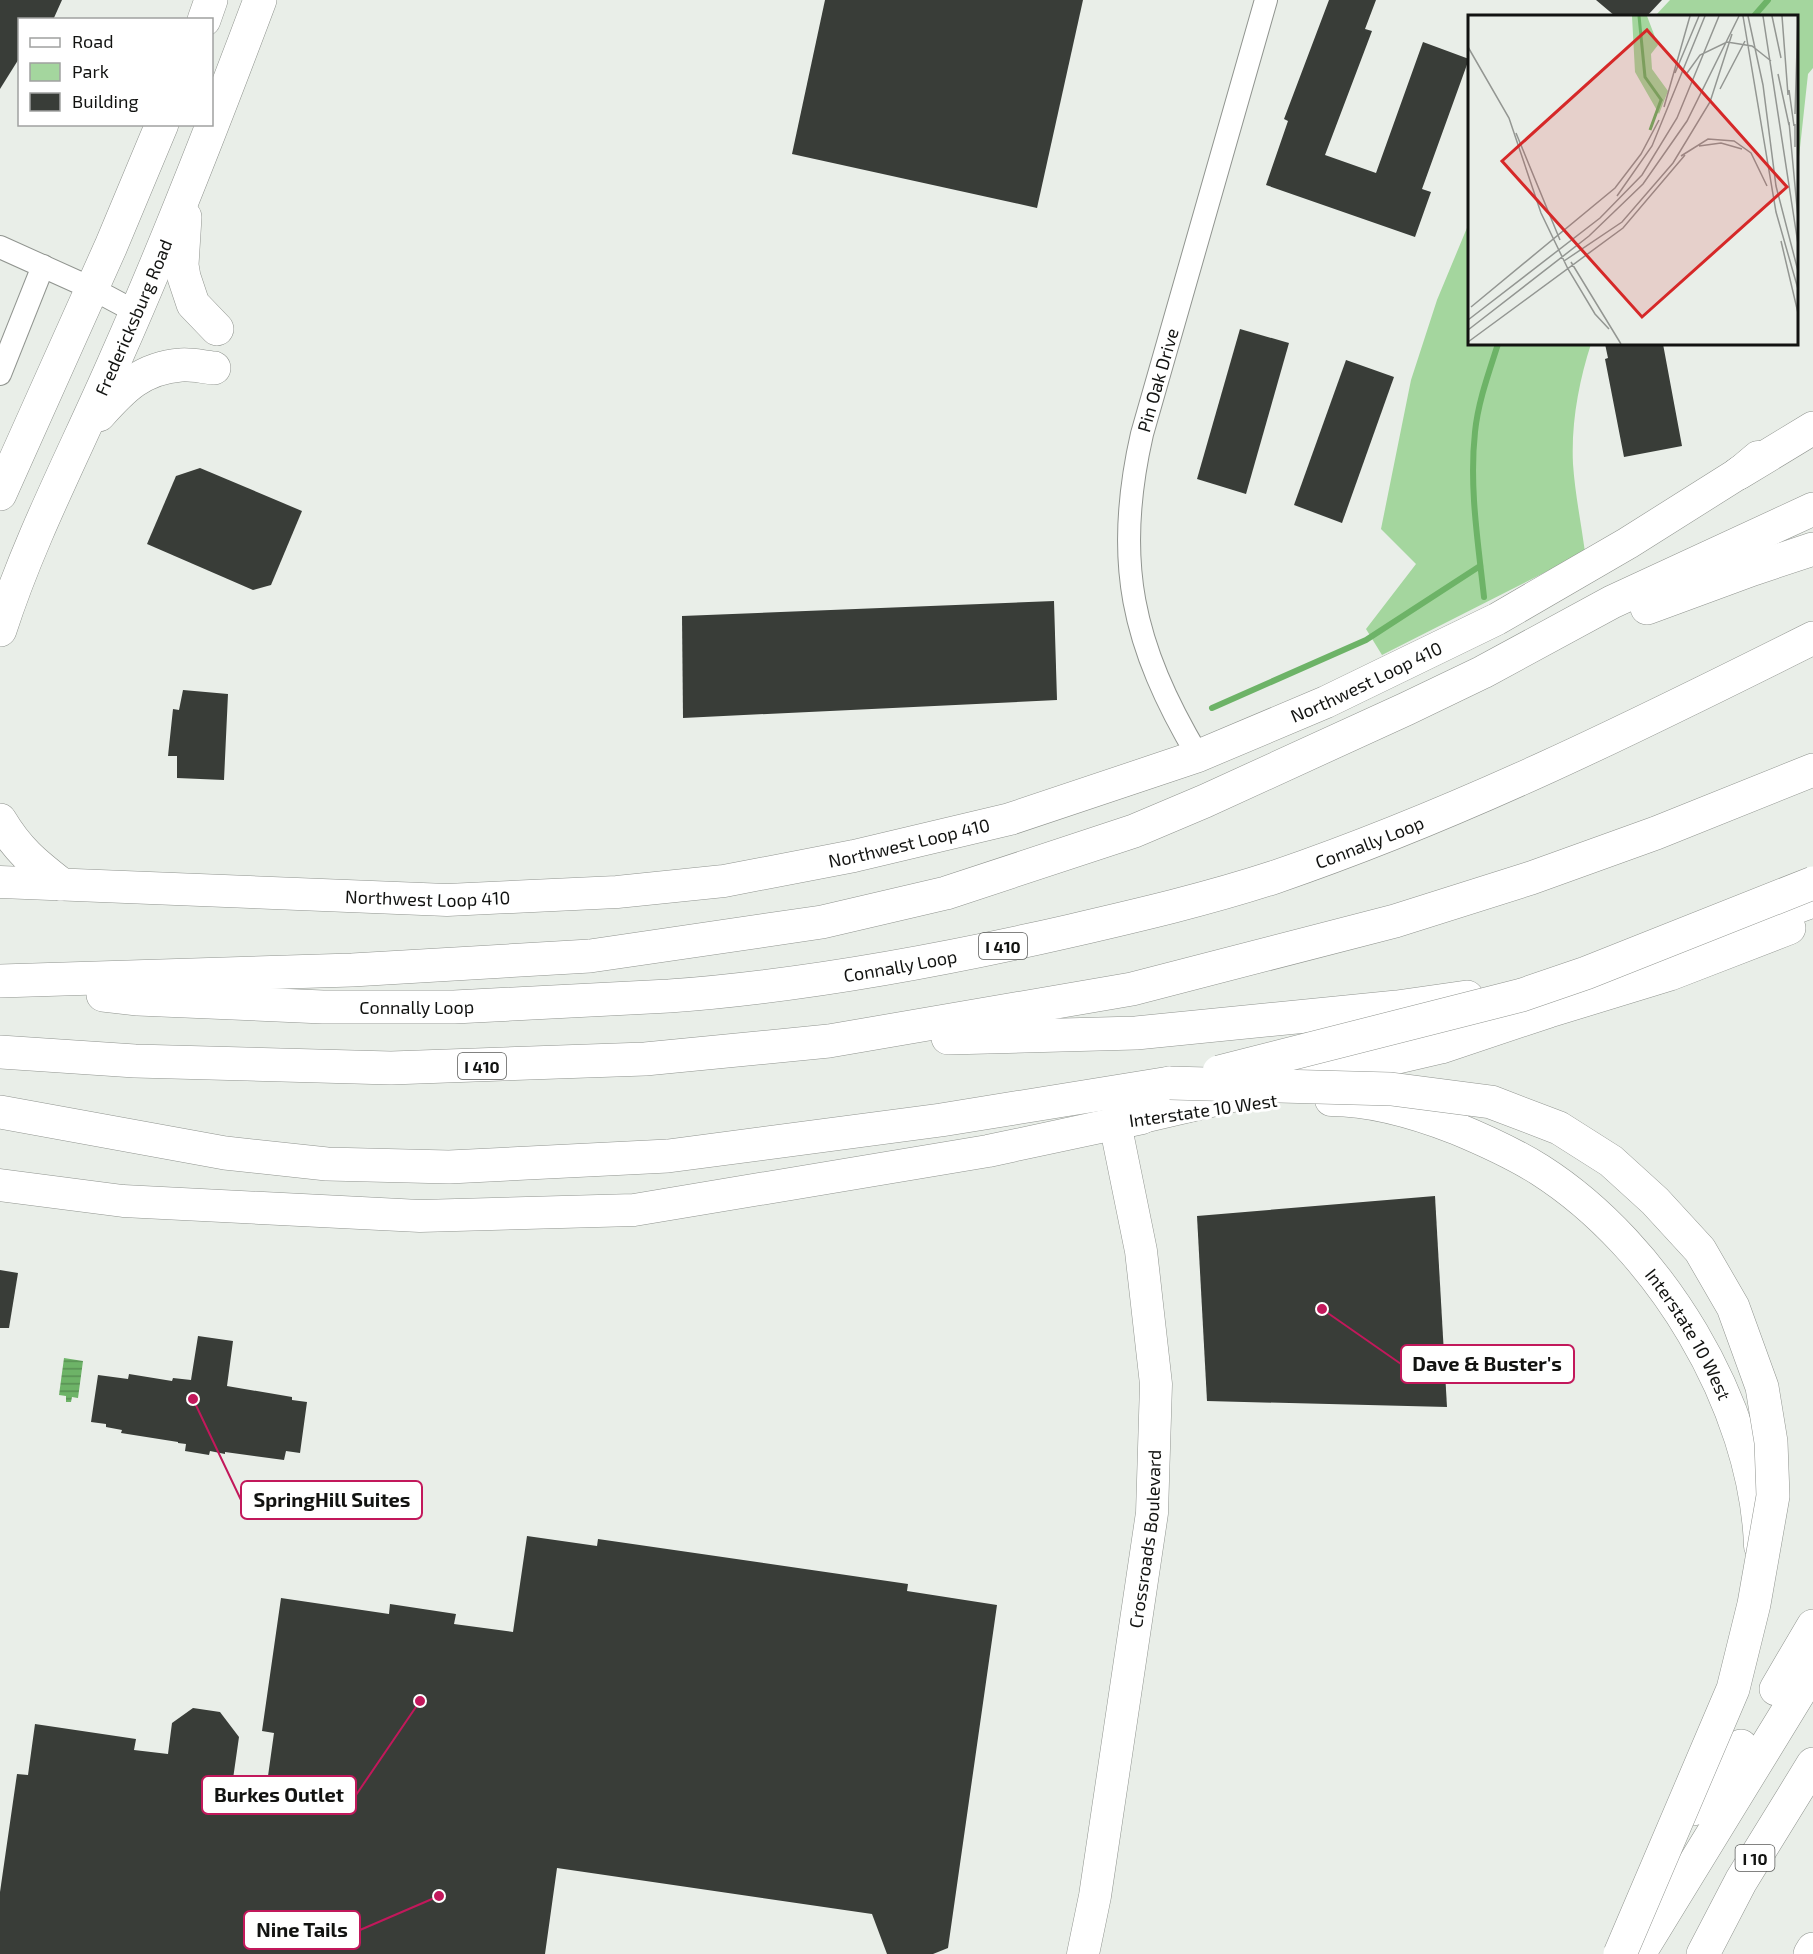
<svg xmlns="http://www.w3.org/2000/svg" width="1813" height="1954" font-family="'Exo 2',sans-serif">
<defs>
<pattern id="water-rules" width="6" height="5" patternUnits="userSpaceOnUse" patternTransform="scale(1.5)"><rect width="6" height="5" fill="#6db367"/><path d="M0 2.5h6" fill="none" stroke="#589053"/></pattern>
</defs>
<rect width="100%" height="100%" fill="#e9eee8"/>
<!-- green -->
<g fill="#a4d69e">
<path d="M 1670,0 L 1813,0 L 1813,68 L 1808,74 L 1797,175 L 1796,16 L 1655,16 Z"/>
<path d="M 1469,223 L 1470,344 L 1591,344 C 1579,381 1571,423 1573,464 C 1575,493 1581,523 1585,552 L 1382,655 L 1366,629 L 1416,564 L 1381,529 L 1411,380 L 1437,300 Z"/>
</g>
<!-- water -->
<path fill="url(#water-rules)" d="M 64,1358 L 83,1361 L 78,1398 L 72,1397 L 71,1402 L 66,1402 L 66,1396 L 59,1395 Z"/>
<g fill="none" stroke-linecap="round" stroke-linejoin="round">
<!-- stream -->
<g stroke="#6db367" stroke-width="6">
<path d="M 1754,16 L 1768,0"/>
<path d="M 1484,597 C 1478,542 1469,487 1475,432 C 1478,402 1489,372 1498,344"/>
<path d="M 1212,708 L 1366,640 L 1480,566"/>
</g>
</g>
<!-- building -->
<g fill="#393d38">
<path d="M 0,0 L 62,0 L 53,20 L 20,20 L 20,57 L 0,89 Z"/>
<path d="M 825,0 L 1083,0 L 1037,208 L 792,154 Z"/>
<path d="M 1329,0 L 1376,0 L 1365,29 L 1372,31 L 1325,155 L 1376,173 L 1423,42 L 1469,59 L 1422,189 L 1431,192 L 1415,237 L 1266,185 L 1288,121 L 1284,119 Z"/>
<path d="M 1596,0 L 1662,0 L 1647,16 L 1615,16 Z"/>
<path d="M 1240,329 L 1289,343 L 1246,494 L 1197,479 Z"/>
<path d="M 1605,344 L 1663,344 L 1682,446 L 1624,457 L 1605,359 L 1608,358 Z"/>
<path d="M 1346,360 L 1394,377 L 1342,523 L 1294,505 Z"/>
<path d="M 200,468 L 302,511 L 271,585 L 253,590 L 147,544 L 176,476 Z"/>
<path d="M 1054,601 L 1057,700 L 683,718 L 682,616 Z"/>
<path d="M 183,690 L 228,694 L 224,780 L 177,778 L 177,756 L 168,756 L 173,709 L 179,710 Z"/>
<path d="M 1435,1196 L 1447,1407 L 1207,1401 L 1197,1216 Z"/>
<path d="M 0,1270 L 18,1273 L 9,1328 L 0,1328 Z"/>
<path d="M 198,1336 L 233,1341 L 227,1386 L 292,1397 L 292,1400 L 307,1402 L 300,1453 L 286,1451 L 284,1460 L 225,1452 L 225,1454 L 210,1451 L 209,1455 L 185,1451 L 186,1444 L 178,1443 L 178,1442 L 121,1433 L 122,1430 L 106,1427 L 106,1424 L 91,1422 L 98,1375 L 128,1379 L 129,1374 L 172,1381 L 173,1378 L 191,1380 Z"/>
<path d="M 527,1536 L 597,1546 L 598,1539 L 908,1584 L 907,1591 L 997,1605 L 948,1948 L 933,1954 L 887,1954 L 872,1914 L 557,1868 L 545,1954 L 0,1954 L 0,1892 L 17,1774 L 28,1775 L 35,1724 L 136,1739 L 134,1750 L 168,1754 L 172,1723 L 193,1708 L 220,1712 L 239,1737 L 229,1807 L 263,1812 L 274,1733 L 262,1731 L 281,1598 L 389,1614 L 390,1604 L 456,1614 L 454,1624 L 513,1632 Z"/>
</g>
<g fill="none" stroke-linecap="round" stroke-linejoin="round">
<!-- street casing -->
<g stroke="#90948f" stroke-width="24">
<g id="street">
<path d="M 0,247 L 91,288 L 136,312"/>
<path d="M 0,374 L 43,266"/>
<path id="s1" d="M 1198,756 C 1132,645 1113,561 1142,434 L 1266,0"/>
</g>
</g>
<!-- secondary casing -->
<g stroke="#90948f" stroke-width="33">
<g id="secondary">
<path id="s2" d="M 0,882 L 447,900 L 617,892 L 724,881 L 854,856 L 1010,819 L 1198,756 L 1326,702 L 1497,619 L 1628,543 L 1739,473 L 1758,457"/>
<path id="s3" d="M 1331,1100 C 1373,1100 1416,1113 1455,1128 C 1484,1140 1513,1153 1540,1170 C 1659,1246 1755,1404 1760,1546"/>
<path d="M 0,1185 L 123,1201 L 420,1216 L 634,1210 L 988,1151 L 1142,1118"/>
<path id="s4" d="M 1083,1954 L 1095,1896 L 1152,1513 L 1156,1384 L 1141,1251 L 1115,1123"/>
</g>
</g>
<!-- primary casing -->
<g stroke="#90948f" stroke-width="34">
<g id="primary">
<path d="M 204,20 L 211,0"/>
<path d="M 185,217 L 182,265 L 184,277 L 193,304 L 217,329"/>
<path d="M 99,415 C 123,388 142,368 181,365 C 191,364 203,367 214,368"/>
<path d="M 0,494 L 111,246 L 162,124"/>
<path id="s5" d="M 0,630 C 30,537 77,448 116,358 C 168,241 215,120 260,0"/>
<path d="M 0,820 C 18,850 34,863 61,884"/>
</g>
</g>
<!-- highway casing -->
<g stroke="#90948f" stroke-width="34">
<g id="highway">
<path d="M 1739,473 L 1813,428"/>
<path d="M 1647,608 L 1753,569 L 1813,549"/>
<path d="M 1755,922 L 1813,901"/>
<path d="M 0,981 L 352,970 L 590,956 L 822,922 L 946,893 L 1134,831 L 1205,801 L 1406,709 L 1483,672 L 1612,602 L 1813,509"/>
<path id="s6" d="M 103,995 L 138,999 L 323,1007 L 454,1007 L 669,996 C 804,986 939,961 1070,931 C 1139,915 1208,899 1275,877 C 1462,813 1637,726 1813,638"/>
<path d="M 948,1038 L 1136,1033 L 1397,1007 L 1467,997"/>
<path d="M 0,1052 L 135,1061 L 391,1068 L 645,1059 L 829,1041 L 1132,989 L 1395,921 L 1531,878 L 1656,833 L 1813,770"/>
<path d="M 0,1112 L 225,1153 L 327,1164 L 449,1167 L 668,1156 L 941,1120 L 1170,1083"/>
<path d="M 1115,1123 L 1441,1047 L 1549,1011 L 1670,974 L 1789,928"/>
<path d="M 1776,1689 L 1813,1626"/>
<path d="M 1693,1809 L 1722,1777 L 1741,1746"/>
<path d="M 1639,1954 L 1813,1670"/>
<path d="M 1703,1954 L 1741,1881 L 1813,1764"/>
<path d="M 1810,1954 L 1813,1949"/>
</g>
</g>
<!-- street -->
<use href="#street" stroke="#fff" stroke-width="22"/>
<!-- secondary -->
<use href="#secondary" stroke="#fff" stroke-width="32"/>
<!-- primary -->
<use href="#primary" stroke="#fff" stroke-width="33"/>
<!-- highway -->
<use href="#highway" stroke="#fff" stroke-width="33"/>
<!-- highway-bridge casing -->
<g stroke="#90948f" stroke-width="34" stroke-linecap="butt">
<g id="highway-bridge">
<path d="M 1219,1072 L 1522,995 L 1586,973 L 1813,883"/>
<path d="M 1170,1083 L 1391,1089 L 1491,1102 L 1559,1128 L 1611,1161 L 1655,1201 L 1700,1250 L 1733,1307 L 1762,1387 L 1771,1442 L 1773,1496 L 1754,1604 L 1733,1689 L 1620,1954"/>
</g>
</g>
<!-- highway-bridge -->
<use href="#highway-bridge" stroke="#fff" stroke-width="33"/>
</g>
<g text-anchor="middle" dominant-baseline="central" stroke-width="6" stroke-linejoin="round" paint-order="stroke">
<!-- shield labels -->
<g fill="#fff" stroke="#595a58" stroke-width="1.5">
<rect x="979" y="933" width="48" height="26" rx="4.5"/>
<rect x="458" y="1053" width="48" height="26" rx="4.5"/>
<rect x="1735.5" y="1845" width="39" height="26" rx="4.5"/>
</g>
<g font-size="16" font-weight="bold" fill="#121311">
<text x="1003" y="946">I 410</text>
<text x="482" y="1066">I 410</text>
<text x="1755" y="1858">I 10</text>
</g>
<!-- street labels -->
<g font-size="18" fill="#121311" stroke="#fff">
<text stroke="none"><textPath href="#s5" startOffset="340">Fredericksburg Road</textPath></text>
<text stroke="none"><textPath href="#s1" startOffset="393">Pin Oak Drive</textPath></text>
<text stroke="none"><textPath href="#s2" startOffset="1400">Northwest Loop 410</textPath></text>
<text stroke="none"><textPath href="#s2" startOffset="914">Northwest Loop 410</textPath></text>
<text stroke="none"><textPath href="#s6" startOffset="1286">Connally Loop</textPath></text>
<text stroke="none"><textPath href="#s2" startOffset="428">Northwest Loop 410</textPath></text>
<text stroke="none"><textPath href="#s6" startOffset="800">Connally Loop</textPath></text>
<text stroke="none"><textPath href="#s6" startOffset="314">Connally Loop</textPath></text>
<text transform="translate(1203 1110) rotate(-8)">Interstate 10 West</text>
<text stroke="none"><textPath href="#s3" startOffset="447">Interstate 10 West</textPath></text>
<text stroke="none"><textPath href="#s4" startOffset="420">Crossroads Boulevard</textPath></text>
</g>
</g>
<!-- overview -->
<g transform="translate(1468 15)">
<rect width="330" height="330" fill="#e9eee8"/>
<path d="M 164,1 L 179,1 L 190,30 L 183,39 L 184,54 L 200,76 L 191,99 L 167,57 Z" fill="#a4d69e"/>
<path fill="none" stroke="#6db367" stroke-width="3" d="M 171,1 L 177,62 L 194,86M 182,115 L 193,85"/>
<path fill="none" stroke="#939692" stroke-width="1.5" d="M 275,1 L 308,197 L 330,274M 280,1 L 295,70 L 308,171 L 330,256M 295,1 L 330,229M 304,1 L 313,43M 314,1 L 320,80M 0,32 L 41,103 L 73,198 L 100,254 L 127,299 L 141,314M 207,58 L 231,1M 219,58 L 232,40 L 259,27 L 284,31 L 303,46M 310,59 L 321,110M 252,74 L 277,26M 321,75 L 326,111M 196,92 L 222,1M 327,99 L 330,1M 321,107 L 330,203M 48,118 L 92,225M 231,131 L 253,128 L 274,134M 327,132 L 327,109M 213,141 L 240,124 L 266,126 L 283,138 L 299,171M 149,181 L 184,131 L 237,1M 313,226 L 330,298M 96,246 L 154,207 L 205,148 L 242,87 L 264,19M 103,247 L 153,329M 3,292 L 147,173 L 173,139 L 191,105M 0,305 L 132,203 L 174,160 L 209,103 L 251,1M 0,315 L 121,221 L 175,169 L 219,106 L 271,1M 0,327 L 155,213 L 217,140"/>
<path fill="#d62828" fill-opacity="0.15" stroke="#d62828" stroke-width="3" d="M 179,15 L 319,172 L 174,302 L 34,146 Z"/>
<rect width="330" height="330" fill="none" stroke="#121311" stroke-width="3"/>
</g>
<!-- callouts -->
<path fill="none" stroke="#c2185b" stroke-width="2" d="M1322 1309L1401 1364M193 1399L241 1500M420 1701L356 1795M439 1896L360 1930"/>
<g fill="#c2185b" stroke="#fff" stroke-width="2">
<circle cx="1322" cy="1309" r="6"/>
<circle cx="193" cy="1399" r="6"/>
<circle cx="420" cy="1701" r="6"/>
<circle cx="439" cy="1896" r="6"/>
</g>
<g fill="#fff" stroke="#c2185b" stroke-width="2">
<rect x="1401" y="1345" width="173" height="38" rx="6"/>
<rect x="241" y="1481" width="181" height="38" rx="6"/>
<rect x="202" y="1776" width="154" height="38" rx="6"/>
<rect x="244" y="1911" width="116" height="38" rx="6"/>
</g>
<g font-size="20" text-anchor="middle" font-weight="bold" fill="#121311">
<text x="1487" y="1371">Dave &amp; Buster's</text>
<text x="332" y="1507">SpringHill Suites</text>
<text x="279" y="1802">Burkes Outlet</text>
<text x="302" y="1937">Nine Tails</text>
</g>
<!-- legend -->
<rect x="18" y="18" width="195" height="108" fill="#ffffff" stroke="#a0a1a0" stroke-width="1.5"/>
<rect x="30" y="38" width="30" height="9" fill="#ffffff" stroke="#a0a1a0" stroke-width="1.5"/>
<text x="72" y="48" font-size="18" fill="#121311">Road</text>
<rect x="30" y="63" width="30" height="18" fill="#a4d69e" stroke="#a0a1a0" stroke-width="1.5"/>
<text x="72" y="78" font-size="18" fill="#121311">Park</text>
<rect x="30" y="93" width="30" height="18" fill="#393d38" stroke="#a0a1a0" stroke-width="1.5"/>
<text x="72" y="108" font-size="18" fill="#121311">Building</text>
</svg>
